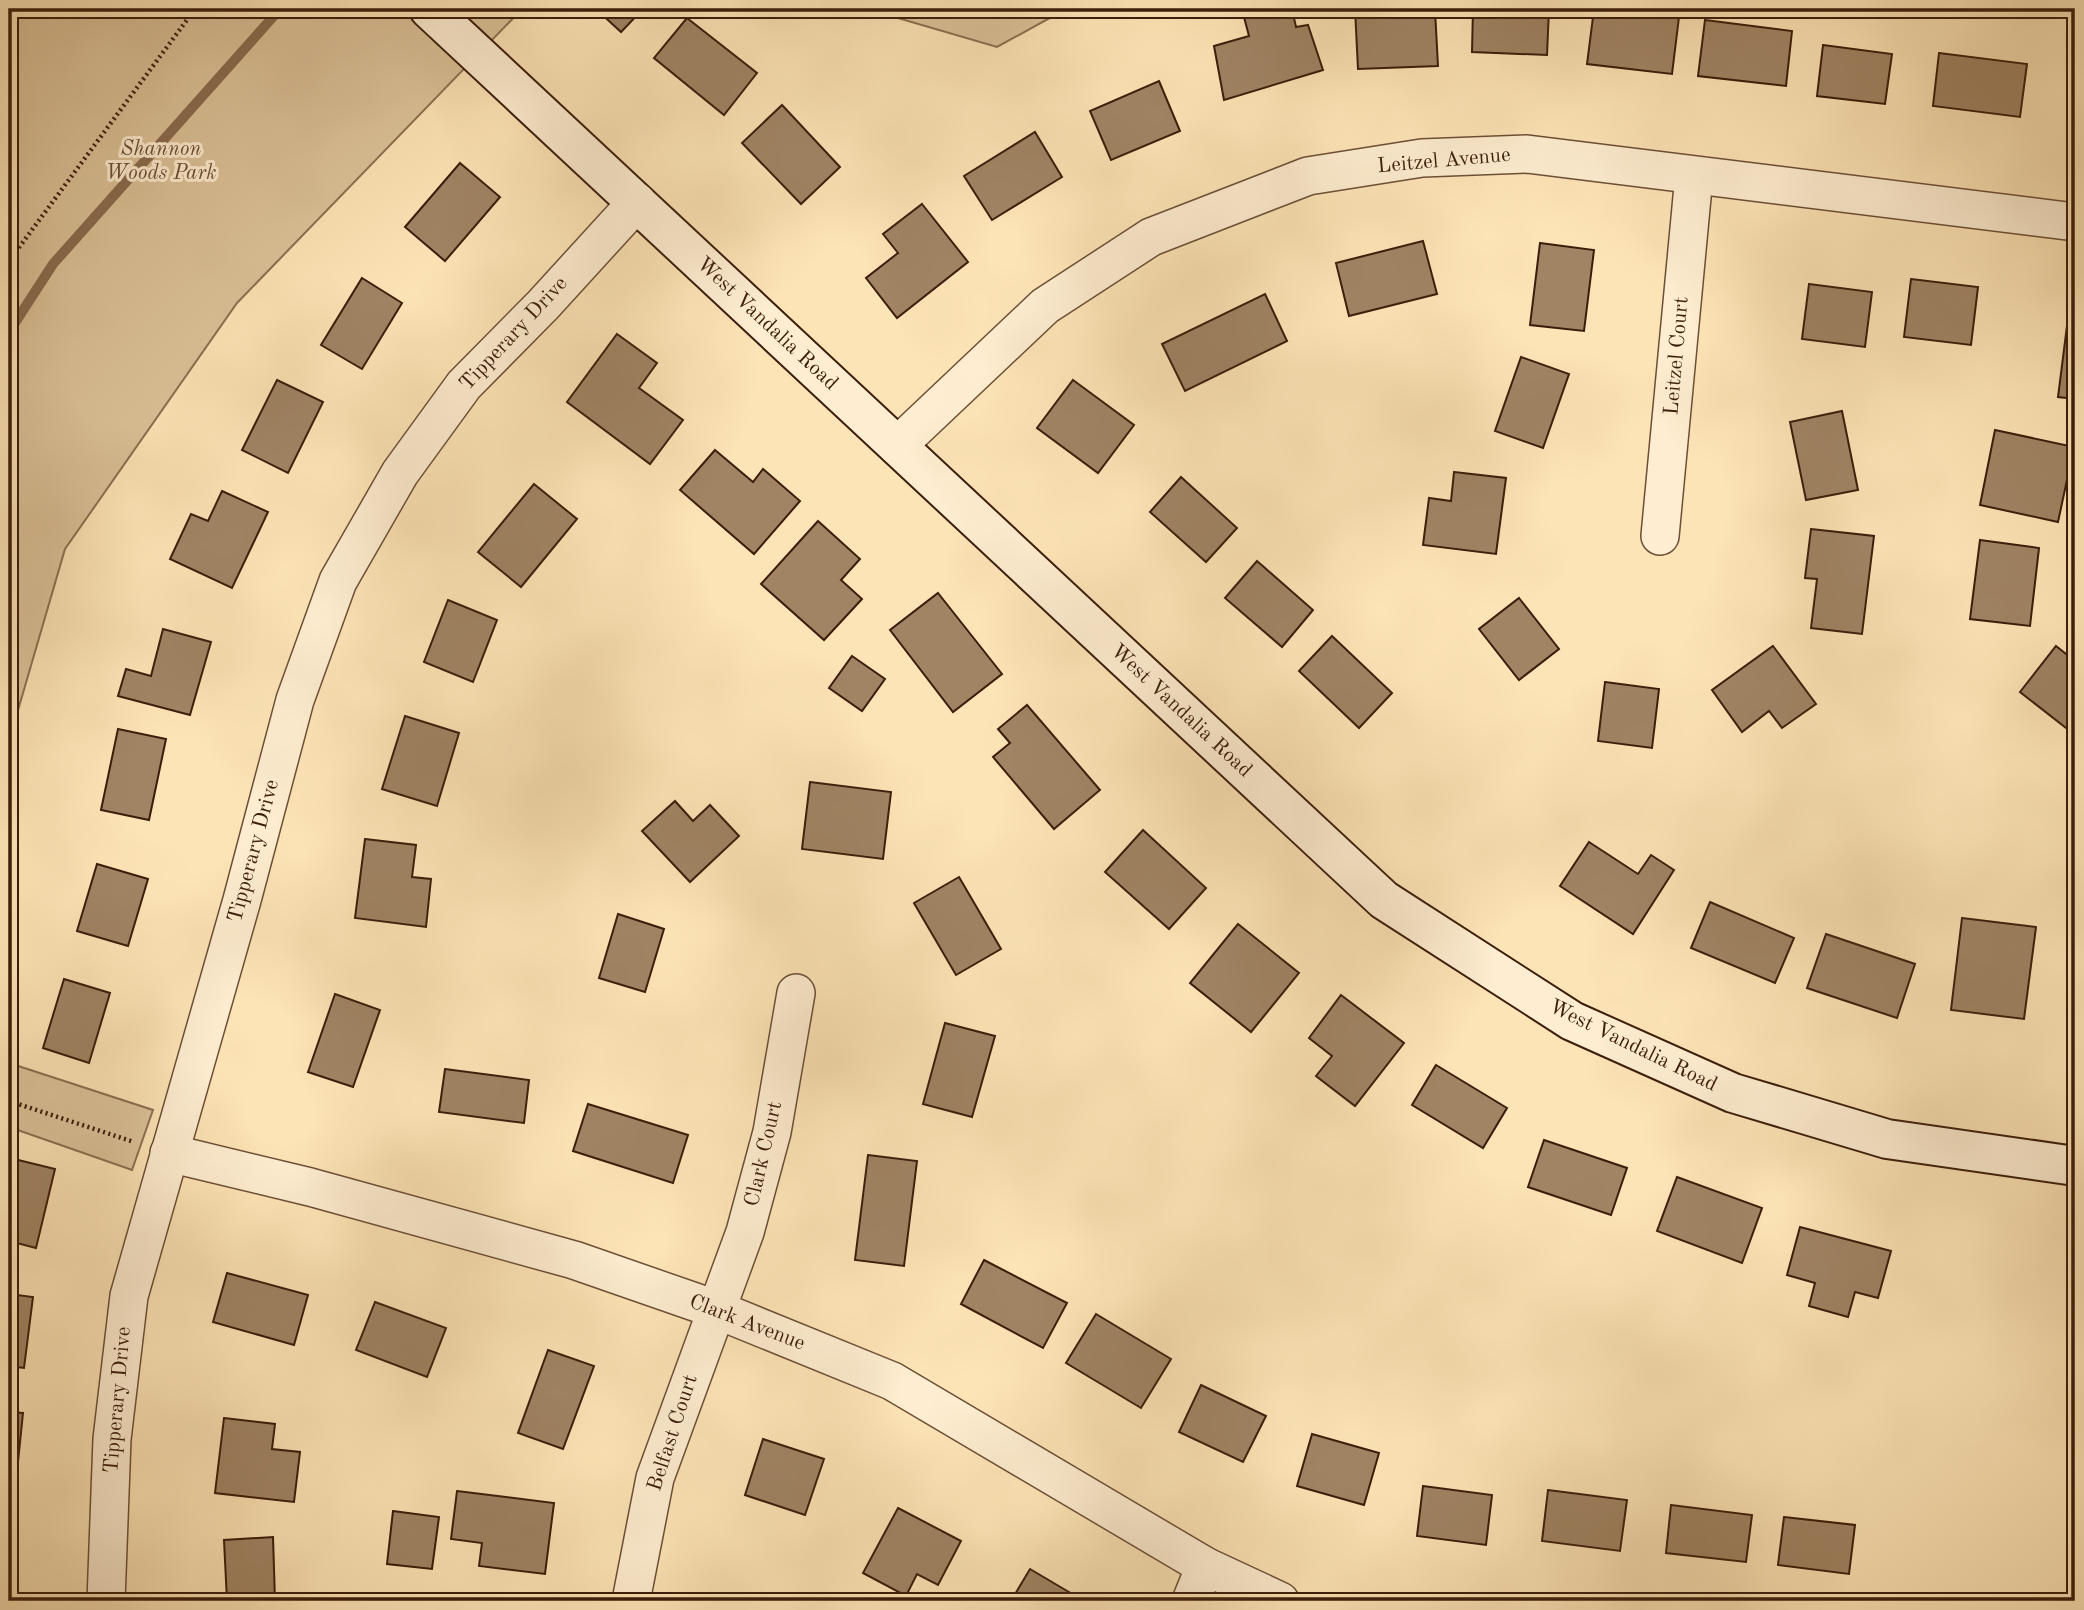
<svg xmlns="http://www.w3.org/2000/svg" width="2084" height="1610" font-family="'Old Standard TT',serif">
<rect width="100%" height="100%" fill="#fde4b6"/>
<filter id="stains"><feTurbulence type="fractalNoise" baseFrequency=".00286" numOctaves="4"/><feColorMatrix values="0 0 0 0 .2 0 0 0 0 .09 0 0 0 0 .02 0 0 0 .5 -.17"/></filter>
<radialGradient id="worn" r=".72"><stop offset=".6" stop-color="#630" stop-opacity="0"/><stop offset="1" stop-color="#630" stop-opacity=".3"/></radialGradient>
<!-- green -->
<g fill="#dcc299" stroke="#8c7052" stroke-width="2">
<path d="M 9,9 L 522,9 L 237,303 L 65,549 L 9,741 Z"/>
<path d="M 867,9 L 1066,9 L 997,47 Z"/>
<path d="M 9,1063 L 153,1110 L 132,1170 L 9,1127 Z"/>
</g>
<g fill="none" stroke-linecap="round" stroke-linejoin="round">
<!-- stream -->
<path stroke="#886c4f" stroke-width="10" d="M 9,332 L 53,264 L 280,9"/>
</g>
<!-- building -->
<g fill="#a08464" stroke="#3b1d0b" stroke-width="2">
<path d="M 596,9 L 643,9 L 621,32 Z"/>
<path d="M 1292,9 L 1296,27 L 1308,25 L 1323,70 L 1224,100 L 1214,46 L 1249,36 L 1244,17 Z"/>
<path d="M 1355,9 L 1435,10 L 1438,66 L 1358,69 Z"/>
<path d="M 1473,9 L 1549,9 L 1547,55 L 1472,52 Z"/>
<path d="M 1594,9 L 1679,17 L 1672,74 L 1587,64 Z"/>
<path d="M 687,18 L 757,73 L 724,115 L 654,58 Z"/>
<path d="M 1705,20 L 1792,31 L 1786,86 L 1698,76 Z"/>
<path d="M 1823,45 L 1892,54 L 1885,104 L 1817,96 Z"/>
<path d="M 1939,53 L 2027,64 L 2020,117 L 1933,106 Z"/>
<path d="M 2069,73 L 2075,73 L 2075,128 L 2068,128 Z"/>
<path d="M 1159,81 L 1180,131 L 1111,160 L 1090,111 Z"/>
<path d="M 782,105 L 840,167 L 801,204 L 742,143 Z"/>
<path d="M 1035,132 L 1062,177 L 992,220 L 964,176 Z"/>
<path d="M 460,163 L 500,197 L 445,261 L 405,227 Z"/>
<path d="M 922,204 L 968,262 L 897,318 L 866,278 L 898,253 L 883,234 Z"/>
<path d="M 1423,241 L 1437,294 L 1349,316 L 1336,263 Z"/>
<path d="M 1540,243 L 1594,250 L 1584,331 L 1530,325 Z"/>
<path d="M 362,278 L 402,303 L 362,369 L 321,345 Z"/>
<path d="M 1911,279 L 1978,287 L 1971,345 L 1904,337 Z"/>
<path d="M 1809,284 L 1872,292 L 1865,347 L 1802,339 Z"/>
<path d="M 1265,294 L 1287,341 L 1185,391 L 1162,344 Z"/>
<path d="M 2069,310 L 2075,311 L 2075,399 L 2058,397 Z"/>
<path d="M 617,334 L 657,363 L 639,388 L 683,420 L 650,464 L 567,402 Z"/>
<path d="M 1521,357 L 1569,374 L 1543,448 L 1495,431 Z"/>
<path d="M 277,380 L 323,402 L 288,473 L 242,450 Z"/>
<path d="M 1073,380 L 1134,425 L 1098,473 L 1037,428 Z"/>
<path d="M 1842,411 L 1858,490 L 1806,500 L 1790,422 Z"/>
<path d="M 1995,430 L 2074,447 L 2058,522 L 1980,505 Z"/>
<path d="M 715,450 L 753,482 L 763,469 L 800,501 L 754,554 L 680,490 Z"/>
<path d="M 1454,472 L 1506,478 L 1496,554 L 1423,545 L 1429,498 L 1451,501 Z"/>
<path d="M 1181,477 L 1237,528 L 1206,562 L 1150,512 Z"/>
<path d="M 534,484 L 577,519 L 521,587 L 478,552 Z"/>
<path d="M 222,491 L 268,512 L 232,588 L 170,559 L 191,514 L 208,521 Z"/>
<path d="M 818,521 L 860,559 L 841,580 L 862,599 L 824,640 L 761,584 Z"/>
<path d="M 1811,529 L 1874,536 L 1862,634 L 1811,628 L 1817,579 L 1805,578 Z"/>
<path d="M 1980,540 L 2039,548 L 2030,626 L 1970,619 Z"/>
<path d="M 1257,561 L 1313,610 L 1282,647 L 1225,598 Z"/>
<path d="M 938,593 L 1002,674 L 953,712 L 890,630 Z"/>
<path d="M 1519,598 L 1559,649 L 1519,680 L 1479,629 Z"/>
<path d="M 448,600 L 497,620 L 473,682 L 424,662 Z"/>
<path d="M 163,629 L 211,642 L 190,715 L 118,696 L 126,669 L 151,676 Z"/>
<path d="M 1332,636 L 1392,693 L 1359,728 L 1299,671 Z"/>
<path d="M 1773,646 L 1816,704 L 1782,728 L 1769,711 L 1742,732 L 1712,690 Z"/>
<path d="M 2056,646 L 2075,661 L 2075,735 L 2020,692 Z"/>
<path d="M 852,656 L 885,679 L 862,711 L 829,688 Z"/>
<path d="M 1605,682 L 1659,689 L 1652,748 L 1598,741 Z"/>
<path d="M 1027,705 L 1100,790 L 1054,829 L 993,757 L 1010,743 L 998,729 Z"/>
<path d="M 405,716 L 459,733 L 437,806 L 382,789 Z"/>
<path d="M 118,729 L 166,739 L 149,820 L 101,810 Z"/>
<path d="M 810,782 L 891,792 L 883,859 L 802,849 Z"/>
<path d="M 675,801 L 693,821 L 710,805 L 739,836 L 690,882 L 642,831 Z"/>
<path d="M 1143,830 L 1206,888 L 1169,929 L 1105,872 Z"/>
<path d="M 365,839 L 416,845 L 412,877 L 431,879 L 426,927 L 355,918 Z"/>
<path d="M 1589,842 L 1638,874 L 1651,855 L 1674,870 L 1633,934 L 1560,886 Z"/>
<path d="M 97,864 L 148,879 L 128,946 L 77,931 Z"/>
<path d="M 959,877 L 1001,949 L 956,975 L 914,903 Z"/>
<path d="M 1710,902 L 1794,938 L 1775,983 L 1691,948 Z"/>
<path d="M 618,914 L 664,929 L 645,992 L 599,978 Z"/>
<path d="M 1962,918 L 2036,927 L 2024,1019 L 1951,1010 Z"/>
<path d="M 1238,924 L 1299,973 L 1251,1032 L 1190,983 Z"/>
<path d="M 1826,934 L 1915,964 L 1897,1018 L 1807,988 Z"/>
<path d="M 64,979 L 110,993 L 89,1063 L 43,1048 Z"/>
<path d="M 335,994 L 380,1010 L 353,1087 L 308,1072 Z"/>
<path d="M 1341,995 L 1404,1043 L 1355,1106 L 1316,1076 L 1332,1056 L 1309,1038 Z"/>
<path d="M 945,1023 L 995,1036 L 972,1117 L 923,1104 Z"/>
<path d="M 1436,1065 L 1507,1108 L 1483,1148 L 1412,1105 Z"/>
<path d="M 445,1069 L 529,1080 L 524,1123 L 439,1112 Z"/>
<path d="M 588,1104 L 688,1135 L 673,1183 L 573,1151 Z"/>
<path d="M 1544,1140 L 1627,1168 L 1611,1215 L 1528,1187 Z"/>
<path d="M 868,1155 L 917,1161 L 904,1266 L 855,1260 Z"/>
<path d="M 10,1158 L 55,1169 L 36,1248 L 9,1241 Z"/>
<path d="M 1677,1177 L 1762,1208 L 1742,1263 L 1657,1231 Z"/>
<path d="M 1800,1227 L 1891,1251 L 1878,1298 L 1855,1292 L 1848,1317 L 1809,1306 L 1815,1283 L 1787,1275 Z"/>
<path d="M 984,1260 L 1067,1303 L 1043,1348 L 961,1304 Z"/>
<path d="M 227,1273 L 308,1295 L 294,1345 L 213,1322 Z"/>
<path d="M 9,1294 L 33,1297 L 24,1368 L 9,1366 Z"/>
<path d="M 375,1302 L 446,1328 L 427,1377 L 356,1350 Z"/>
<path d="M 1096,1314 L 1171,1359 L 1141,1408 L 1066,1363 Z"/>
<path d="M 548,1350 L 594,1366 L 563,1449 L 518,1433 Z"/>
<path d="M 1201,1385 L 1266,1416 L 1243,1462 L 1179,1432 Z"/>
<path d="M 9,1412 L 23,1413 L 14,1501 L 9,1500 Z"/>
<path d="M 224,1418 L 275,1424 L 272,1449 L 300,1452 L 294,1502 L 215,1493 Z"/>
<path d="M 1312,1434 L 1379,1453 L 1364,1505 L 1297,1486 Z"/>
<path d="M 763,1439 L 824,1459 L 805,1515 L 745,1495 Z"/>
<path d="M 1423,1486 L 1492,1495 L 1486,1545 L 1417,1536 Z"/>
<path d="M 1548,1490 L 1627,1500 L 1620,1551 L 1542,1541 Z"/>
<path d="M 457,1491 L 554,1503 L 545,1574 L 479,1566 L 482,1543 L 451,1539 Z"/>
<path d="M 1671,1505 L 1752,1515 L 1746,1562 L 1666,1553 Z"/>
<path d="M 898,1508 L 961,1541 L 938,1585 L 917,1574 L 906,1596 L 863,1573 Z"/>
<path d="M 393,1511 L 439,1517 L 432,1569 L 387,1564 Z"/>
<path d="M 1784,1517 L 1855,1525 L 1849,1574 L 1778,1565 Z"/>
<path d="M 273,1537 L 275,1601 L 227,1601 L 224,1540 Z"/>
<path d="M 13,1543 L 19,1601 L 9,1601 L 9,1544 Z"/>
<path d="M 1030,1569 L 1084,1601 L 1011,1601 Z"/>
</g>
<g fill="none" stroke-linecap="round" stroke-linejoin="round">
<!-- minor casing -->
<g stroke="#6c4f36" stroke-width="40">
<g id="minor">
<path d="M 897,446 L 1045,306 L 1151,237 L 1308,176 L 1422,158 L 1527,154 L 2075,222"/>
<path d="M 1660,536 L 1694,176"/>
<path d="M 169,1153 L 310,1187 L 574,1260 L 715,1309 L 892,1381 L 1205,1566 L 1280,1601"/>
<path d="M 106,1601 L 112,1439 L 129,1296 L 242,900 L 295,700 L 338,581 L 400,473 L 464,385 L 543,305 L 637,202"/>
<path d="M 631,1601 L 655,1478 L 745,1232 L 772,1132 L 796,993"/>
<path d="M 1191,1601 L 1205,1566"/>
</g>
</g>
<!-- secondary casing -->
<g stroke="#3b1d0b" stroke-width="42">
<path id="secondary" d="M 429,9 L 1384,900 L 1572,1021 L 1733,1093 L 1887,1139 L 2075,1166"/>
</g>
<!-- path -->
<g stroke="#3b1d0b" stroke-width="4.5" stroke-dasharray="2 3.5" stroke-linecap="butt">
<path d="M 9,261 L 195,9"/>
<path d="M 9,1101 L 134,1142"/>
</g>
<!-- minor -->
<use href="#minor" stroke="#feedd0" stroke-width="37"/>
<!-- secondary -->
<use href="#secondary" stroke="#feedd0" stroke-width="38"/>
</g>
<g text-anchor="middle" dominant-baseline="central" stroke-width="6" stroke-linejoin="round" paint-order="stroke">
<!-- park labels -->
<g font-size="21" font-style="italic" fill="#6b4f36" stroke="#feedd0">
<text x="161" y="149">Shannon<tspan x="161" dy="24">Woods Park</tspan></text>
</g>
<!-- street labels -->
<g font-size="21" fill="#3b1d0b" stroke="#feedd0">
<text transform="translate(1444 161) rotate(-5)">Leitzel Avenue</text>
<text transform="translate(767 324) rotate(43)">West Vandalia Road</text>
<text transform="translate(514 334) rotate(-47)">Tipperary Drive</text>
<text transform="translate(1677 356) rotate(-85)">Leitzel Court</text>
<text transform="translate(1181 711) rotate(43)">West Vandalia Road</text>
<text transform="translate(254 851) rotate(-75)">Tipperary Drive</text>
<text transform="translate(1633 1046) rotate(26)">West Vandalia Road</text>
<text transform="translate(764 1154) rotate(-77)">Clark Court</text>
<text transform="translate(747 1323) rotate(21)">Clark Avenue</text>
<text transform="translate(118 1400) rotate(-85)">Tipperary Drive</text>
<text transform="translate(673 1433) rotate(-72)">Belfast Court</text>
</g>
</g>
<!-- margin -->
<rect width="2084" height="1610" fill="none" stroke="#fde4b6" stroke-width="35"/>
<rect x="10" y="10" width="2063" height="1589" fill="none" stroke="#3b1d0b" stroke-width="3.5"/>
<rect x="18" y="18" width="2049" height="1575" fill="none" stroke="#3b1d0b" stroke-width="2"/>
<rect width="100%" height="100%" filter="url(#stains)"/>
<rect width="100%" height="100%" fill="url(#worn)"/>
</svg>
